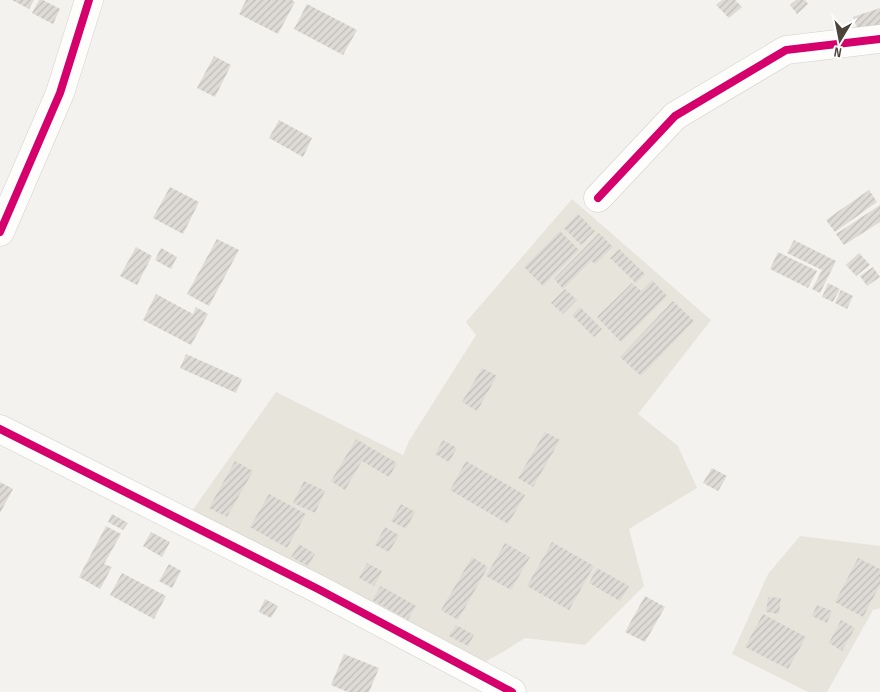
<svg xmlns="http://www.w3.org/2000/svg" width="880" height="692" font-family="'Sofia Sans Condensed',sans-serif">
<defs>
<pattern id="building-hatch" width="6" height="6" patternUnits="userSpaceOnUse" patternTransform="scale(1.25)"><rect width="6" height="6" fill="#dedbd6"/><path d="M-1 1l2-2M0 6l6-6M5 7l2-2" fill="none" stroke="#c0bdb8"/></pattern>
</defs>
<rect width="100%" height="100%" fill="#f4f2ee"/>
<!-- residential -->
<g fill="#e7e4dc">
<path d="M 572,199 L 711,320 L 638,414 L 678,446 L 697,488 L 629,529 L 644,586 L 585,645 L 525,638 L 503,652 L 472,669 L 192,511 L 276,392 L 403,455 L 409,441 L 476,335 L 466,322 Z"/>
<path d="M 800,536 L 880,546 L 880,608 L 873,610 L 827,692 L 808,692 L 732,654 L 768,574 Z"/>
</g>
<!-- building -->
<g fill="url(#building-hatch)">
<path d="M 12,0 L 34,0 L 29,9 Z"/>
<path d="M 39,0 L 43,0 L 60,9 L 53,24 L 32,13 Z"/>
<path d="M 246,0 L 292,0 L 295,2 L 278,34 L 239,14 Z"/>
<path d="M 722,0 L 735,0 L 742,7 L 729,18 L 716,5 Z"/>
<path d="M 796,0 L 805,0 L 808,4 L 797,14 L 790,5 Z"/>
<path d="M 307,4 L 357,30 L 343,55 L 294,29 Z"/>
<path d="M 880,8 L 880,29 L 860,36 L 853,17 Z"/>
<path d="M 214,56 L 231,65 L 215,97 L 197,88 Z"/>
<path d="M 279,120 L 312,138 L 303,157 L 269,138 Z"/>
<path d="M 170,187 L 199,202 L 183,234 L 153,218 Z"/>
<path d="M 869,190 L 877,202 L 835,232 L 826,220 Z"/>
<path d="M 880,205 L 880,222 L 844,245 L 836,234 Z"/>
<path d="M 578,214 L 595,231 L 581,245 L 564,228 Z"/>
<path d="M 560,231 L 579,250 L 543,286 L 524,267 Z"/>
<path d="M 599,233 L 613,247 L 595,264 L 591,261 L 563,289 L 554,279 Z"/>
<path d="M 217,239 L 239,250 L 209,306 L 187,294 Z"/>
<path d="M 794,240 L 836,261 L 820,293 L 812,289 L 822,270 L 787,253 Z"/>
<path d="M 136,247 L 152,256 L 137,285 L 120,276 Z"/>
<path d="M 161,248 L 177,257 L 171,269 L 155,260 Z"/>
<path d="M 619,249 L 645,274 L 636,283 L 610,258 Z"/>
<path d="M 778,252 L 817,271 L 808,288 L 770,269 Z"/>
<path d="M 859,253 L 870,265 L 856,276 L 846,265 Z"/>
<path d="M 873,267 L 880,277 L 867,286 L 860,276 Z"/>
<path d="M 652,280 L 667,296 L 621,342 L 597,317 L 632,283 L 641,291 Z"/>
<path d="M 828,283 L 840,289 L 833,302 L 822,297 Z"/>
<path d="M 565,289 L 577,300 L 563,314 L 551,303 Z"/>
<path d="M 841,290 L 853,296 L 847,309 L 835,303 Z"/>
<path d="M 156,294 L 193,314 L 196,307 L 208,314 L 191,345 L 143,320 Z"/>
<path d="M 673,301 L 694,321 L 641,376 L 620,357 Z"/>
<path d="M 580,307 L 602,329 L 594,337 L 572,315 Z"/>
<path d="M 186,354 L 242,379 L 236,393 L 180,368 Z"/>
<path d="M 482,368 L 497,376 L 477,411 L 462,402 Z"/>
<path d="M 545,432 L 560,440 L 533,487 L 518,478 Z"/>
<path d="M 356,439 L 397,463 L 389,477 L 362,461 L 345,490 L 331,481 Z"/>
<path d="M 443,440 L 457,448 L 449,462 L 435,454 Z"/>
<path d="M 235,461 L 253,471 L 227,517 L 209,508 Z"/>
<path d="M 466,461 L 525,495 L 508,524 L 450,490 Z"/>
<path d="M 712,468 L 727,476 L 718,491 L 703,483 Z"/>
<path d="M 304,481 L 325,491 L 315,513 L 293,503 Z"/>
<path d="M 0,482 L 13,489 L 0,513 Z"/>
<path d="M 269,494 L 306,514 L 287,548 L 250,527 Z"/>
<path d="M 401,504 L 415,512 L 406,529 L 391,521 Z"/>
<path d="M 112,514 L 128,523 L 123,530 L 108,522 Z"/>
<path d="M 106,526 L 121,534 L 104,564 L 112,567 L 100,589 L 79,577 Z"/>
<path d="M 385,527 L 399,535 L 389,552 L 375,545 Z"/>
<path d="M 151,532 L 170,542 L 162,557 L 143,546 Z"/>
<path d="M 552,542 L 594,566 L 569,610 L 527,586 Z"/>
<path d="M 505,543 L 530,557 L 511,590 L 486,576 Z"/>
<path d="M 299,544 L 315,554 L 308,566 L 291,557 Z"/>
<path d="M 472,557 L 488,567 L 458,620 L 441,610 Z"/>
<path d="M 858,558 L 880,569 L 880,585 L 863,617 L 835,602 Z"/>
<path d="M 367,563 L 382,571 L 374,586 L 359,578 Z"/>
<path d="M 169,564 L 181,571 L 172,588 L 159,581 Z"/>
<path d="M 597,568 L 629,586 L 620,601 L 589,583 Z"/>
<path d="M 122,573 L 166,596 L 154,619 L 110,595 Z"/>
<path d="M 381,586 L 416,606 L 408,620 L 372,600 Z"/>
<path d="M 645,596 L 665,607 L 645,642 L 625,632 Z"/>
<path d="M 768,597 L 781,598 L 779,614 L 766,612 Z"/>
<path d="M 265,599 L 278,606 L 271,618 L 259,612 Z"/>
<path d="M 817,605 L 832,611 L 827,623 L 812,616 Z"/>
<path d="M 763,614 L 806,637 L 788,669 L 745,647 Z"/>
<path d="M 841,620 L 855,628 L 842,651 L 829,643 Z"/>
<path d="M 456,625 L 474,635 L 468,646 L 449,636 Z"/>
<path d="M 344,654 L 379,668 L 369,692 L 348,692 L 331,685 Z"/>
</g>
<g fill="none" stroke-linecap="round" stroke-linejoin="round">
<!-- street casing -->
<g stroke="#d2d0cb" stroke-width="29">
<g id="street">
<path d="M 598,198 L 675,116 L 786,50 L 880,39"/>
<path d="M 0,232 L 60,93 L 89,0"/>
<path d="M 0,429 L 318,589 L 512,692"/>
</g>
</g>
<!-- street -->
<use href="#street" stroke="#fdfdfc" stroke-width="28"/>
<!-- cycleway casing -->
<g stroke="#fff" stroke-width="11">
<g id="cycleway">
<path d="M 598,198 L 675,116 L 786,50 L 880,39"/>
<path d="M 0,232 L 60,93 L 89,0"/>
<path d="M 0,429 L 318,589 L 512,692"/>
</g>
</g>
<!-- cycleway -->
<use href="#cycleway" stroke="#d6006c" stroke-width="8"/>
</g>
<!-- north arrow -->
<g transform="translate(840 40) rotate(190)" stroke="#ffffff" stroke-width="4" paint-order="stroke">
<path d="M0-4L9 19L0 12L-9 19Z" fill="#4b4439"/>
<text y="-8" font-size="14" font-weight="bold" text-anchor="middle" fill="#4b4439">N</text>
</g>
</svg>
